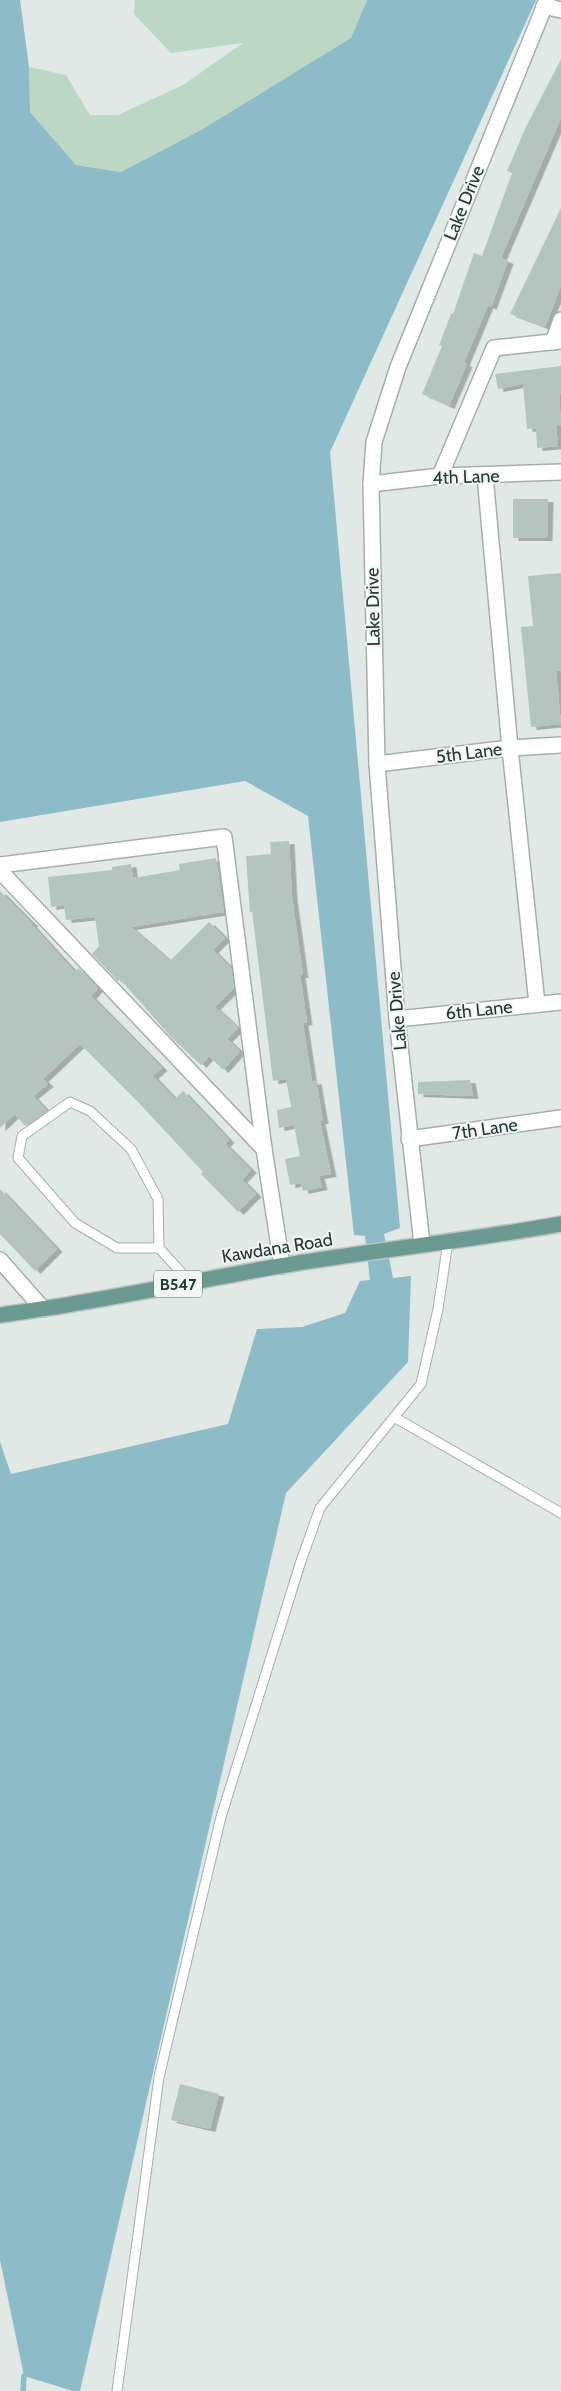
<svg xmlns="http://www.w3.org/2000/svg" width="561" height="2391" font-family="Cabin,sans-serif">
<defs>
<filter id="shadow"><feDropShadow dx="5.5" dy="3" stdDeviation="0" flood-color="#0004"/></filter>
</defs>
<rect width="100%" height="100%" fill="#e0e9e6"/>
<!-- green -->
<path fill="#bcd8c5" d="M 135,0 L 367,0 L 351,38 L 201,130 L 121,172 L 76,165 L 30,112 L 29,67 L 66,75 L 90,115 L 118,115 L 183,85 L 243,43 L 171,53 L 134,14 Z"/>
<!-- water -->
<path fill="#8ebbc8" d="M 0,0 L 20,0 L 29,67 L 30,112 L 76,165 L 121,172 L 201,130 L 351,38 L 367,0 L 536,0 L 330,452 L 400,1228 L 384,1234 L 393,1278 L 411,1276 L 408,1362 L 286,1493 L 80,2391 L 73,2391 L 24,2376 L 0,2260 L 0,1442 L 11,1474 L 228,1424 L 257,1329 L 302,1327 L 345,1313 L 360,1281 L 370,1280 L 365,1236 L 354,1235 L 308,816 L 245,781 L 0,822 Z"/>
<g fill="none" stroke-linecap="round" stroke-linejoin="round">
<!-- stream -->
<path stroke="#8ebbc8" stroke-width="5.5" d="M 23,2391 L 24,2376"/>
</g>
<!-- building -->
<g fill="#b6c4bf" filter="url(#shadow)">
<path d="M 561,59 L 561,118 L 501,258 L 508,261 L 491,307 L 488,305 L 464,363 L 467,364 L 449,406 L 422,394 L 442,346 L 439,345 L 451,314 L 453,314 L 474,253 L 482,256 L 512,173 L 507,171 L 525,129 Z"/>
<path d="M 561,208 L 561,286 L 545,327 L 510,314 Z"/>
<path d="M 561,366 L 561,394 L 559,394 L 561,425 L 556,426 L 558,446 L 537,448 L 536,428 L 527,429 L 523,384 L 498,389 L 495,374 Z"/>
<path d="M 513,499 L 548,499 L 547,538 L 513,538 Z"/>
<path d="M 561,573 L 561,670 L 556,671 L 561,724 L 531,727 L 521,627 L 533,626 L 528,576 Z"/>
<path d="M 289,841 L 292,897 L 303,975 L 300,975 L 307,1022 L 303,1023 L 312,1082 L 316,1081 L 323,1121 L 320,1121 L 331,1174 L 319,1176 L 322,1187 L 303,1191 L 301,1183 L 290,1185 L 285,1159 L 300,1156 L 294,1125 L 279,1128 L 277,1110 L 291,1107 L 286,1079 L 273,1081 L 252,911 L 250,913 L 246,856 L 271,854 L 270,842 Z"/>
<path d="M 216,858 L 224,912 L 131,927 L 170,961 L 209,922 L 225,938 L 213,950 L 231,968 L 234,988 L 215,1007 L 238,1028 L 227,1039 L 240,1051 L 223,1070 L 209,1056 L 201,1065 L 171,1037 L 120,979 L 118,981 L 92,954 L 99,946 L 95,917 L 66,920 L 64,905 L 51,907 L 48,877 L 112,870 L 112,867 L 131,864 L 133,878 L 180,870 L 179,864 Z"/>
<path d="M 0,891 L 33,924 L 31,924 L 75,972 L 79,968 L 98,988 L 91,996 L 162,1068 L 153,1076 L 175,1099 L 183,1091 L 229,1140 L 225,1144 L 251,1170 L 242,1180 L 256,1194 L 238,1212 L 201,1174 L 203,1172 L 139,1103 L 80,1044 L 43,1079 L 48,1084 L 33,1096 L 47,1111 L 25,1126 L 15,1114 L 0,1128 Z"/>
<path d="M 470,1080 L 473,1096 L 418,1094 L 418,1082 Z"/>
<path d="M 0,1189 L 57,1249 L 35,1271 L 0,1234 Z"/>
<path d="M 180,2084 L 219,2094 L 210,2129 L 171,2120 Z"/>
</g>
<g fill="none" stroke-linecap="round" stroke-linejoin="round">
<!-- service casing -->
<g stroke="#a4b0ad" stroke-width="11">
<g id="service">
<path d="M 159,1248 L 117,1248 L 75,1223 L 18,1158 L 22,1136 L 70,1102 L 90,1111 L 131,1149 L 158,1199 L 159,1248 L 190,1282"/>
<path d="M 394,1417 L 561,1513"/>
<path d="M 117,2391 L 159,2077 L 221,1817 L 301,1561 L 320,1508 L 421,1384 L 438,1309 L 448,1242"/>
</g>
</g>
<!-- minor casing -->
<g stroke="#a4b0ad" stroke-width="18">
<g id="minor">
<path d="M 544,6 L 561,10"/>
<path d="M 553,342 L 561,320"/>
<path d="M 440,476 L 494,348 L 561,341"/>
<path d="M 485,476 L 510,748 L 537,1004"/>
<path d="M 371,484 L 440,476 L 561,472"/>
<path d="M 377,764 L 510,748 L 561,745"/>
<path d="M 0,865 L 224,837 L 264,1149 L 282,1266"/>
<path d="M 0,871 L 264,1149"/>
<path d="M 397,1019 L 561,1002"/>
<path d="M 409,1139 L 561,1118"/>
<path d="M 422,1244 L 397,1019 L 377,764 L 371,484 L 374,442 L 398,367 L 547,0"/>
<path d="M 0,1260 L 43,1309"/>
</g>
</g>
<!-- primary casing -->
<g stroke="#bdc3c2" stroke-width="18">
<path id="primary" d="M 0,1315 C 94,1303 187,1282 280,1266 C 373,1250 468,1241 561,1224"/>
</g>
<!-- service -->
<use href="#service" stroke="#fff" stroke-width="9"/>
<!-- minor -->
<use href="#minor" stroke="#fff" stroke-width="15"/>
<!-- primary -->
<use href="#primary" stroke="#6a9a91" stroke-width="15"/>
</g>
<g text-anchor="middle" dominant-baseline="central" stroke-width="4" stroke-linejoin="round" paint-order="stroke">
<!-- shield labels -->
<rect fill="#f0f6f4" stroke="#60716e" stroke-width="1" x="154" y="1270.5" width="48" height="27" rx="4"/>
<g font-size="16" font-weight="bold" fill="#233834">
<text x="178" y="1284">B547</text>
</g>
<!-- street labels -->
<g font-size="18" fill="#233834" stroke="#f0f6f4">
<text transform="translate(464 203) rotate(-68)">Lake Drive</text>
<text transform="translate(466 477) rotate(-2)">4th Lane</text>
<text transform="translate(373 607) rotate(-91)">Lake Drive</text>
<text transform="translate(469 753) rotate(-7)">5th Lane</text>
<text transform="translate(479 1010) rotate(-6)">6th Lane</text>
<text transform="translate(397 1011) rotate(-95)">Lake Drive</text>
<text transform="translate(485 1129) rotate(-8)">7th Lane</text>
<text transform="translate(277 1248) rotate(-9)">Kawdana Road</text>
</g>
</g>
</svg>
